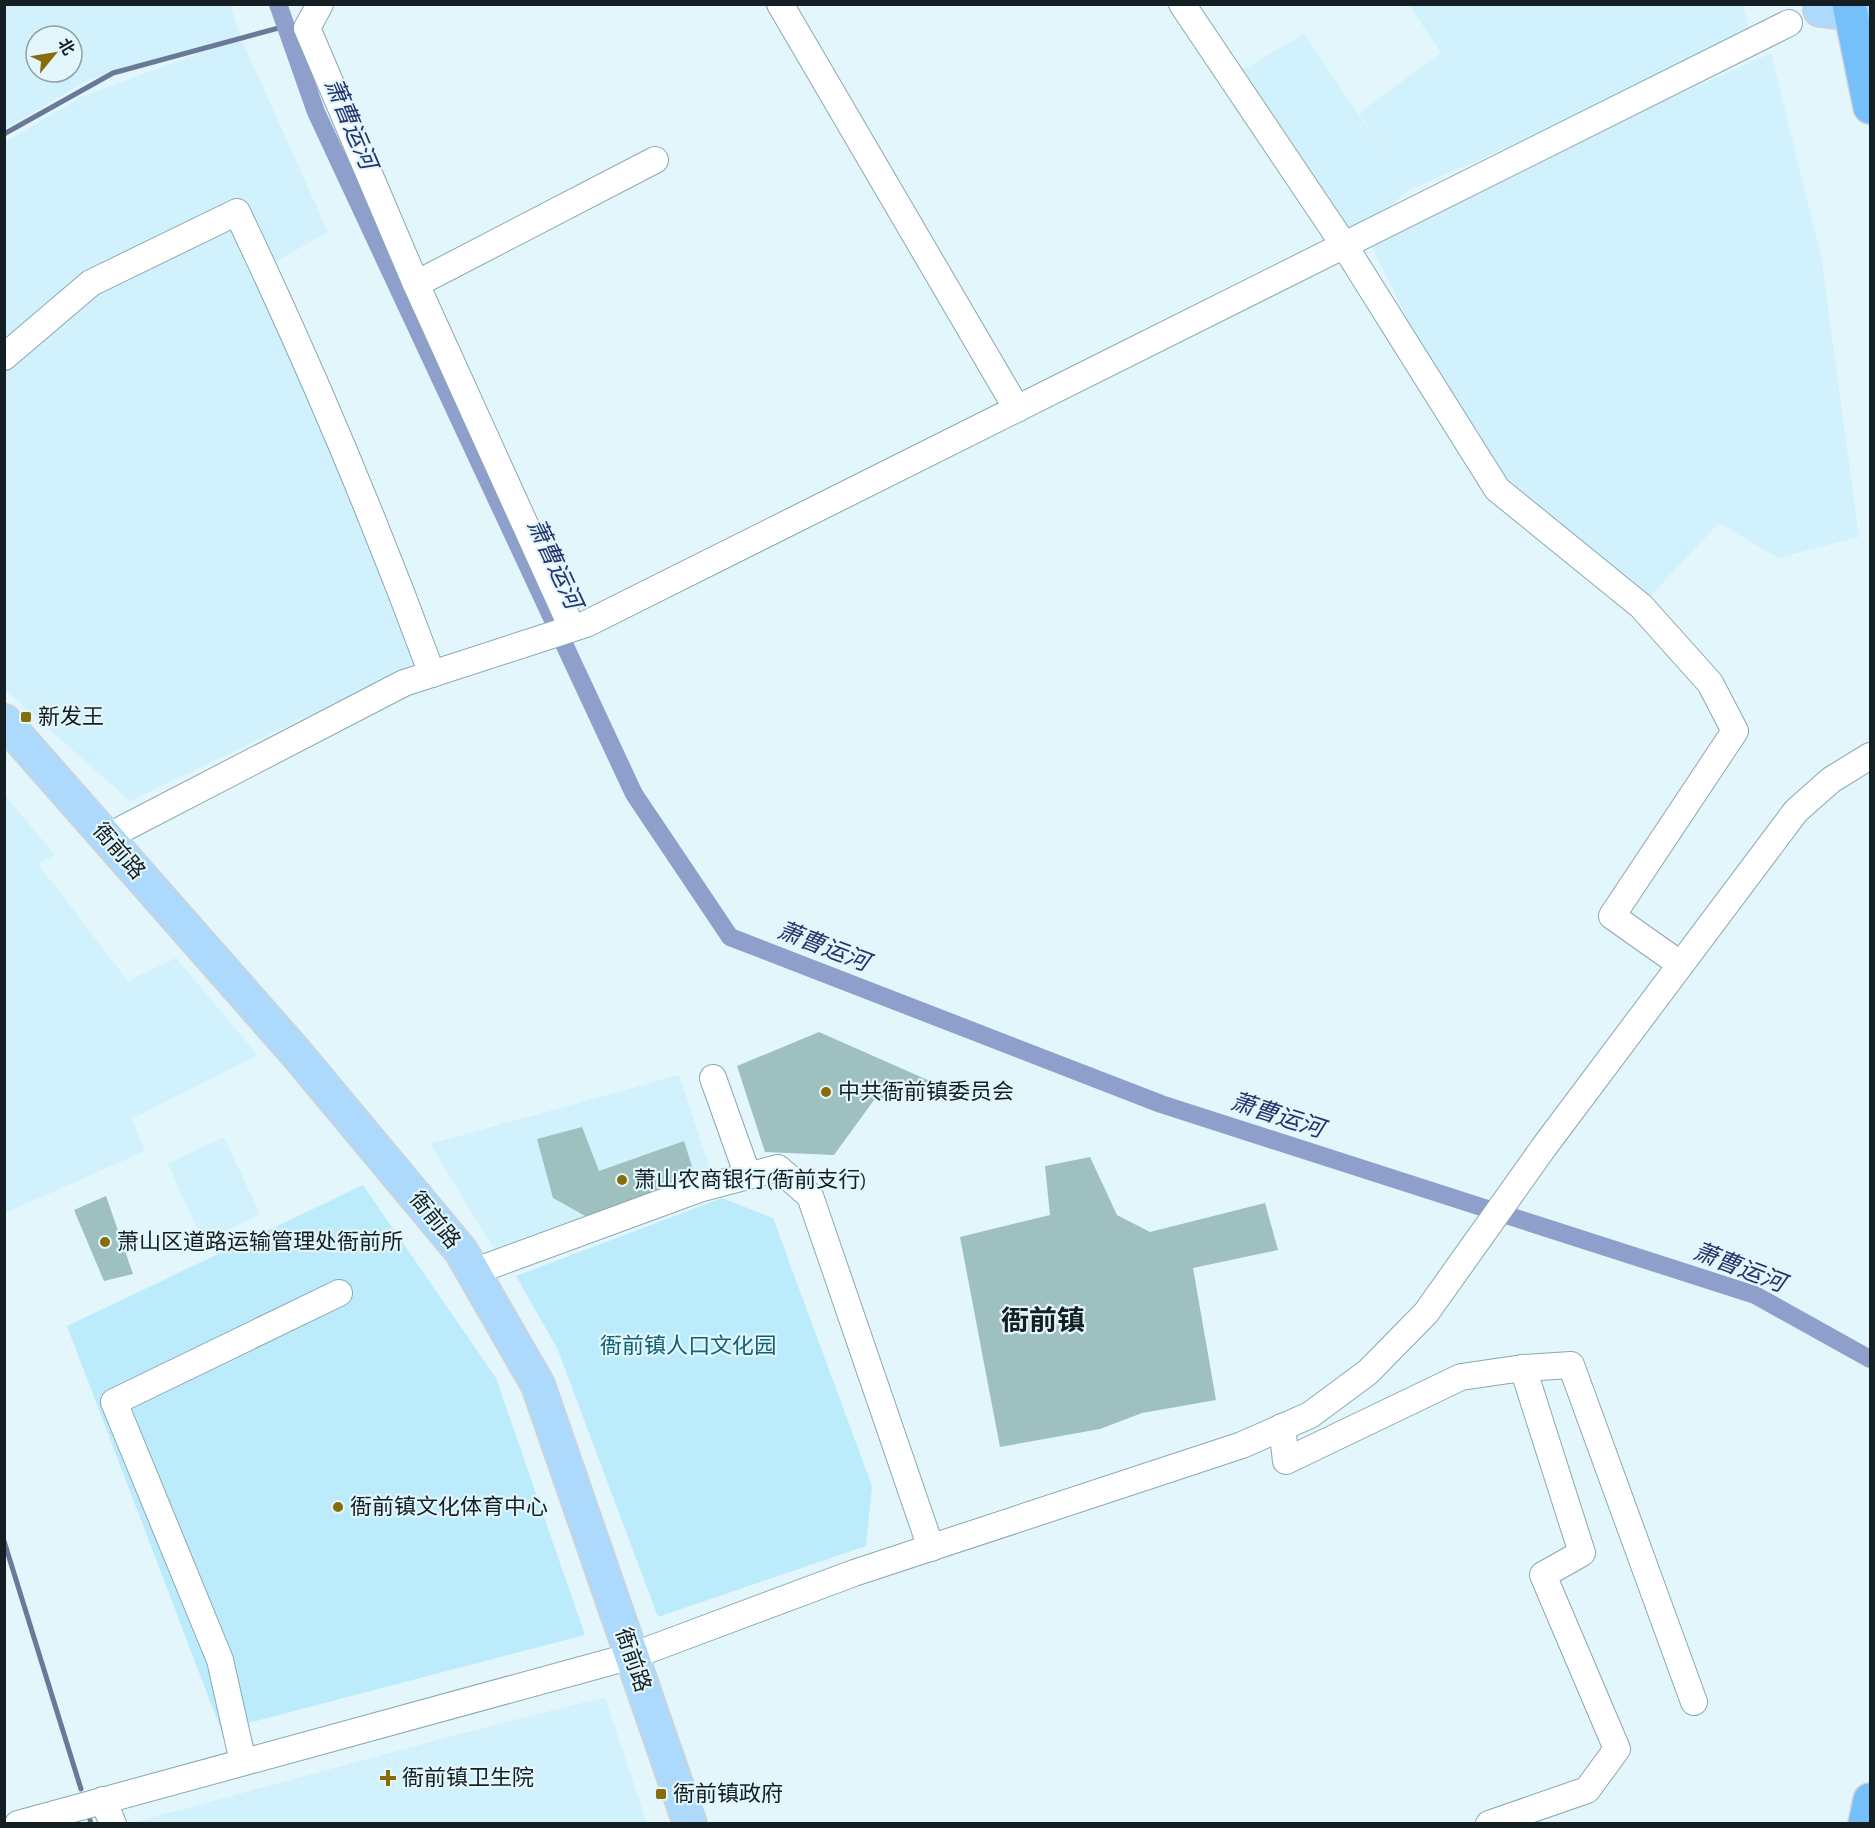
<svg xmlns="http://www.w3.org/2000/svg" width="1875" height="1828" font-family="'Alegreya Sans','Noto Sans SC',sans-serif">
<rect width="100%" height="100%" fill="#e3f6fc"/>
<!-- built -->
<g fill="#d1f2fc" fill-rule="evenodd">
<path d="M 5,5 L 230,5 L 241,38 L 328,232 L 264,268 L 427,659 L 130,801 L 5,690 L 5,142 L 81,97 L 232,41 L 88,80 L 5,129 ZM 36,36 L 72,36 L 72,72 L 36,72 Z"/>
<path d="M 1409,5 L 1743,5 L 1752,41 L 1409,190 L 1344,245 L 1231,77 L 1304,34 L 1385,154 L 1359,113 L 1441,53 Z"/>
<path d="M 1771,53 L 1821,256 L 1859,537 L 1778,558 L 1719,523 L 1641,606 L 1539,523 L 1467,442 L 1366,234 Z"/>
<path d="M 5,795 L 55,855 L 38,864 L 128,981 L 176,958 L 258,1055 L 132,1119 L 145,1151 L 5,1213 Z"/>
<path d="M 679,1075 L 712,1175 L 494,1249 L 430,1144 Z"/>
<path d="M 224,1137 L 260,1214 L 203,1242 L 168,1164 Z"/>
<path d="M 605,1697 L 647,1823 L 132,1823 L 463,1733 Z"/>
</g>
<!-- green -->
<g fill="#bcecfb">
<path d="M 363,1185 L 496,1378 L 585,1635 L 221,1730 L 67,1326 Z"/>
<path d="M 722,1198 L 773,1218 L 872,1486 L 866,1546 L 658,1617 L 558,1350 L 516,1276 Z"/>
</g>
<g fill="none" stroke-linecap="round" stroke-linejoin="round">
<!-- stream -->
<g stroke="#6a7998" stroke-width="5">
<path d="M 4,134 L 113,73 L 286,26"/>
<path d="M 4,1541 L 81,1789"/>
<path d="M 90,1820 L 91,1824"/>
</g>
<!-- canal -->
<path stroke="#8f9fcb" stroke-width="18" d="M 278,4 L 316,112 L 634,794 L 730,937 L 1161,1104 L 1755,1295 L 1870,1359"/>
</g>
<!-- building -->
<g fill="#9ec0be">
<path d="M 819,1032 L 939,1085 L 874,1100 L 834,1155 L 765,1152 L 737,1066 Z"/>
<path d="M 582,1127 L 599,1171 L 684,1141 L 699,1189 L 587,1217 L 553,1198 L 537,1139 Z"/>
<path d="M 1090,1157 L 1117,1215 L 1150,1232 L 1265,1203 L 1278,1250 L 1193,1268 L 1216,1400 L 1142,1413 L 1100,1429 L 1000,1447 L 960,1237 L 1050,1215 L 1045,1166 Z"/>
<path d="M 106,1196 L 133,1274 L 104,1281 L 74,1210 Z"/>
</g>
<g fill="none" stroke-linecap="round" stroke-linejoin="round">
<!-- minor casing -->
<g stroke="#8aa8b2" stroke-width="28">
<g id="minor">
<path d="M 320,4 L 307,28 L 416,284 L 572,628"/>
<path d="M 780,4 L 1017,409"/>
<path d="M 1182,4 L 1344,245 L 1497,489 L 1641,606 L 1710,683 L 1735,731 L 1612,916 L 1680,964"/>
<path d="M 416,284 L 655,160"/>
<path d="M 4,357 L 91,283 L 237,212 C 309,363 374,517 432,674"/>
<path d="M 107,837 L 404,683 L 586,624 L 1789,23"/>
<path d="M 713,1078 L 748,1176"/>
<path d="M 473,1272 L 699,1189 L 778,1168 L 810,1196 L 931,1548"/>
<path d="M 1523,1368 L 1571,1365 L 1694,1702"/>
<path d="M 1282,1427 L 1286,1461 L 1461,1377 L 1523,1368 L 1582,1553 L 1543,1575 L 1617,1749 L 1587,1790 L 1489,1824"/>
<path d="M 243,1762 L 220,1660 L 114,1402 L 339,1293"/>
<path d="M 103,1800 L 113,1824"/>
<path d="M 18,1824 L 632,1656 L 854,1573 L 1242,1445 L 1310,1415 L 1368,1372 L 1426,1313 L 1544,1147 L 1796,811 L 1831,780 L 1870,756"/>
</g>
</g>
<!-- major casing -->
<g stroke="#d0d2d3" stroke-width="36">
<g id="major">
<path d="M 1824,4 L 1820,10 L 1852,14 L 1870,11"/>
<path d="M 4,721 L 296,1053 L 461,1251 L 538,1385 L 690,1824"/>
</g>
</g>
<!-- highway casing -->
<g stroke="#d0d2d3" stroke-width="36">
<g id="highway">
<path d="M 1849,4 L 1870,107"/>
<path d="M 1865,1824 L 1870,1800"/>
</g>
</g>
<!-- minor -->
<use href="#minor" stroke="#fff" stroke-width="26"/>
<!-- major -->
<use href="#major" stroke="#acd9fc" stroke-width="33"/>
<!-- highway -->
<use href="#highway" stroke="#75bffa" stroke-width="33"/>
</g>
<!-- markers -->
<g fill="#866d0a" stroke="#e3f6fc" stroke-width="2">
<rect x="20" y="711" width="12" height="12" rx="3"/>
<circle cx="826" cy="1092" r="6"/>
<circle cx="622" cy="1180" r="6"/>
<circle cx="105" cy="1242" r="6"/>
<circle cx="338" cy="1507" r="6"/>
<path d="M385 1769h6v6h6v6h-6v6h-6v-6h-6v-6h6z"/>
<rect x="655" y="1788" width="12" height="12" rx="3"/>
</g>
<g text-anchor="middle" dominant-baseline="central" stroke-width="4.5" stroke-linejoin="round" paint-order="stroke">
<!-- poi labels -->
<g font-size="22" fill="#131f22" stroke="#e3f6fc" text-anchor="start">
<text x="38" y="717">新发王</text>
<text x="838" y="1092">中共衙前镇委员会</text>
<text x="634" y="1180">萧山农商银行(衙前支行)</text>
<text x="117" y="1242">萧山区道路运输管理处衙前所</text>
<text x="350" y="1507">衙前镇文化体育中心</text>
<text x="402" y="1778">衙前镇卫生院</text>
<text x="673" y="1794">衙前镇政府</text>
</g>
<!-- street labels -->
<g font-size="22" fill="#131f22" stroke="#e3f6fc">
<text transform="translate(119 851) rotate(49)">衙前路</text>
<text transform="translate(435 1220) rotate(51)">衙前路</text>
<text transform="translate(633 1660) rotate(71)">衙前路</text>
</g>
<!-- park labels -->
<g font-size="22" fill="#0f6174" stroke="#e3f6fc">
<text x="688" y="1346">衙前镇人口文化园</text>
</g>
<!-- water labels -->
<g font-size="24" font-style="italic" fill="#25346b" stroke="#e3f6fc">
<text transform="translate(350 124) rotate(67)">萧曹运河</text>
<text transform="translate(554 564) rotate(65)">萧曹运河</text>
<text transform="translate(823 947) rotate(21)">萧曹运河</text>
<text transform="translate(1277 1116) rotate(18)">萧曹运河</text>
<text transform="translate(1739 1268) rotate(21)">萧曹运河</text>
</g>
<!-- district labels -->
<g font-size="28" font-weight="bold" fill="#131f22" stroke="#e3f6fc">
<text x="1043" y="1322">衙前镇</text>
</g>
</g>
<!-- border -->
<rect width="1875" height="1828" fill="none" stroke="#131f22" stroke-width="12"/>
<!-- north arrow -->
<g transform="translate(54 54) rotate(60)"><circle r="28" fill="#e3f6fc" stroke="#90a0a5" stroke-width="1.5"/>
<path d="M0-4.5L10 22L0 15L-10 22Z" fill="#866d0a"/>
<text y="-9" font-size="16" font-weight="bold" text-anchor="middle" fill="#131f22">北</text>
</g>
</svg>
